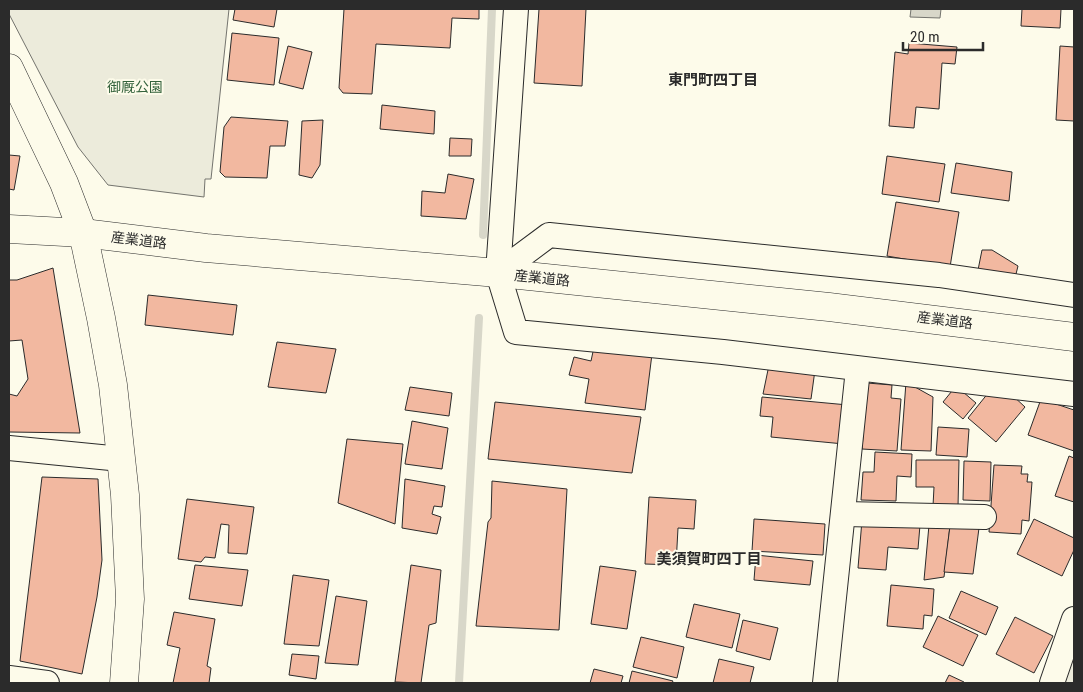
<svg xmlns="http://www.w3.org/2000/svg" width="1083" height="692" font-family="'Roboto Condensed','Noto Sans JP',sans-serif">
<rect width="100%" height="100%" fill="#fdfbea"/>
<!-- green -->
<g fill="#ecebdb" stroke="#74746e">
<path d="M 9,9 L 229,9 L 211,179 L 205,179 L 204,197 L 108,185 L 78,147 L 9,14 Z"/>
<path d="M 1074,654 L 1074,683 L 1064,683 Z"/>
</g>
<!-- water -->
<path fill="#d8d7c9" stroke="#74746e" d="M 911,9 L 941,9 L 940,18 L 910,17 Z"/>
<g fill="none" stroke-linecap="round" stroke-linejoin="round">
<!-- stream -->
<g stroke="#d8d7c9" stroke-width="8">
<path d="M 483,235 L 492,9"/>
<path d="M 459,683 L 479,318"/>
</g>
</g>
<!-- building -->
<g fill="#f2b8a0" stroke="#2b2b2b">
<path d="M 235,9 L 277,9 L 274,27 L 233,20 Z"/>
<path d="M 344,9 L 479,9 L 479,19 L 452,18 L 450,48 L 376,44 L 372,94 L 343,93 L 339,88 Z"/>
<path d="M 539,9 L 586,9 L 582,86 L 534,83 Z"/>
<path d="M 1022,9 L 1061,9 L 1060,28 L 1021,26 Z"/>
<path d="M 232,33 L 279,38 L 274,85 L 227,80 Z"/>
<path d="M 909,43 L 957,47 L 955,64 L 942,63 L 939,109 L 916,107 L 914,128 L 889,126 L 895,52 L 908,54 Z"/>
<path d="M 288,46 L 312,52 L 303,89 L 279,83 Z"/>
<path d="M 1060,46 L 1074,47 L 1074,121 L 1056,120 Z"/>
<path d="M 382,105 L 435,111 L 434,134 L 380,129 Z"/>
<path d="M 231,117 L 288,121 L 285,146 L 270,146 L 267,178 L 225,177 L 220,172 L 224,127 Z"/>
<path d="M 323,120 L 320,165 L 312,178 L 299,175 L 302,121 Z"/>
<path d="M 450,138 L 472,139 L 471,156 L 449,156 Z"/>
<path d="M 9,155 L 20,156 L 14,190 L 9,189 Z"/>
<path d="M 887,156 L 945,164 L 939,202 L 882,194 Z"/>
<path d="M 956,163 L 1012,172 L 1009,201 L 951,193 Z"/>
<path d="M 448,174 L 474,179 L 466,219 L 421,216 L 422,191 L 445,193 Z"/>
<path d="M 896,202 L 959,212 L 950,267 L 887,256 Z"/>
<path d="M 982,250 L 992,250 L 1018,266 L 1015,278 L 977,275 Z"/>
<path d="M 53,268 L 80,433 L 9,432 L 9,394 L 17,396 L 28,379 L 22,340 L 9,341 L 9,280 L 17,280 Z"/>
<path d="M 148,295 L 237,305 L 233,335 L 145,325 Z"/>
<path d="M 277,342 L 336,349 L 326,393 L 268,387 Z"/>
<path d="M 594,347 L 652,354 L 645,410 L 585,403 L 589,379 L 569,375 L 574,357 L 591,361 Z"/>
<path d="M 769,365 L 815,370 L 811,399 L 763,394 Z"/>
<path d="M 906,382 L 933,397 L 931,451 L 901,450 Z"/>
<path d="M 867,383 L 892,385 L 891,398 L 901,399 L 897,451 L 862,449 Z"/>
<path d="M 956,386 L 976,403 L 963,419 L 943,402 Z"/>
<path d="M 410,387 L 452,393 L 449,416 L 405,410 Z"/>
<path d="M 993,387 L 1007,398 L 1011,394 L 1025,407 L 996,442 L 968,418 Z"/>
<path d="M 762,397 L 848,405 L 844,444 L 771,437 L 773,417 L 760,416 Z"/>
<path d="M 1041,399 L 1074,410 L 1074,451 L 1028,435 Z"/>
<path d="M 495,402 L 641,417 L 632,473 L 488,459 Z"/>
<path d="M 412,421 L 448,428 L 442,469 L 405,464 Z"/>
<path d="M 938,427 L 969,429 L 967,457 L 936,455 Z"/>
<path d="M 347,439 L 403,444 L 395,524 L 338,503 Z"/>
<path d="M 875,452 L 912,454 L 911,477 L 897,476 L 896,501 L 861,500 L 863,472 L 874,472 Z"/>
<path d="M 1069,456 L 1074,458 L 1074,502 L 1055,496 Z"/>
<path d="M 916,460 L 959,460 L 958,507 L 933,506 L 934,487 L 916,487 Z"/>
<path d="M 964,461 L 991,462 L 990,501 L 963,500 Z"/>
<path d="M 994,465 L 1022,466 L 1021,474 L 1028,474 L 1027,482 L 1032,482 L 1029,521 L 1022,520 L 1021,534 L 989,532 Z"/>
<path d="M 42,477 L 98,479 L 102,560 L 97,597 L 82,674 L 20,661 Z"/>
<path d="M 405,479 L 445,486 L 442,507 L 434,506 L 432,514 L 441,517 L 437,534 L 402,528 Z"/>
<path d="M 492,481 L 567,489 L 559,630 L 476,626 L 488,522 L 491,518 Z"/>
<path d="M 649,497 L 696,500 L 694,529 L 678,528 L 676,565 L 645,564 Z"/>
<path d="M 187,499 L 254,507 L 247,554 L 228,553 L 229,525 L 221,524 L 215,558 L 205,557 L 201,562 L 178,559 Z"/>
<path d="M 754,519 L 825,524 L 823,555 L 752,551 Z"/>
<path d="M 1034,519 L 1074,538 L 1074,550 L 1062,576 L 1017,554 Z"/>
<path d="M 862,520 L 920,525 L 918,549 L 888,547 L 886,570 L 858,568 Z"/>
<path d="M 929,525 L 950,526 L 944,577 L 924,580 Z"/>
<path d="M 950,526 L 979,528 L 973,574 L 944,572 Z"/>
<path d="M 756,555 L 813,561 L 810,585 L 754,580 Z"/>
<path d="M 195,565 L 248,570 L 242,606 L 189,599 Z"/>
<path d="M 411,565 L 441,570 L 436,623 L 429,625 L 421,683 L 395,682 Z"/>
<path d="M 600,566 L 636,571 L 627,629 L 591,624 Z"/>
<path d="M 293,575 L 329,580 L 319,646 L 284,644 Z"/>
<path d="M 891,585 L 934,589 L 932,616 L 924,615 L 923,629 L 887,626 Z"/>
<path d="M 961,591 L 998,607 L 986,635 L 949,618 Z"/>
<path d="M 336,596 L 367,601 L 358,665 L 325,663 Z"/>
<path d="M 694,604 L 740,614 L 732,648 L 686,637 Z"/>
<path d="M 174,612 L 215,619 L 207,666 L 211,668 L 209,683 L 173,683 L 180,648 L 167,645 Z"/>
<path d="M 938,616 L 978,635 L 963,666 L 923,647 Z"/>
<path d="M 1015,617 L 1053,636 L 1034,673 L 996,654 Z"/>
<path d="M 743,620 L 778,628 L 770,660 L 736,651 Z"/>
<path d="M 641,637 L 684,647 L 677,678 L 633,667 Z"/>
<path d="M 292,654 L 319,656 L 316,679 L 289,675 Z"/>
<path d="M 719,659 L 754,667 L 750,683 L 713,683 Z"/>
<path d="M 594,669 L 623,676 L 621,683 L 590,683 Z"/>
<path d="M 632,671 L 673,681 L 672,683 L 629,683 Z"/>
<path d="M 949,675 L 964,682 L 963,683 L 945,683 Z"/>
</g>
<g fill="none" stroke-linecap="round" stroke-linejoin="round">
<!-- minor casing -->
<g stroke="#2b2b2b" stroke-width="26">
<g id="minor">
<path d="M 516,9 L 498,273 L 516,332 L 723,352 L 1074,394"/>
<path d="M 498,273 L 549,235 L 939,275 L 1074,295"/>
<path d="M 9,448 L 121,459"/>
<path d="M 844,514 L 984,517"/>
<path d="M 9,678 L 47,683"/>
<path d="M 825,683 L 858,369"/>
<path d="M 1052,683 L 1074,619"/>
</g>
</g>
<!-- tertiary casing -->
<g stroke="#2b2b2b" stroke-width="29">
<g id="tertiary">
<path d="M 9,68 L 64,183 L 83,233 L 101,318 L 113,385 L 125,495 L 130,599 L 124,683"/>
<path d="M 9,229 L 83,233 L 206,248 L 498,273 L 829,307 L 1074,337"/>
</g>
</g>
<!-- minor -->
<use href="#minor" stroke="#fdfbea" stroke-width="24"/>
<!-- tertiary -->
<use href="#tertiary" stroke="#fdfbea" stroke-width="28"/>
</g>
<g text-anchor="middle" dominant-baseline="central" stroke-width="4" stroke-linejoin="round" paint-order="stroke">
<!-- park labels -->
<g font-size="14" fill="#34623c" stroke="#fdfbea">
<text x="135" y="87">御厩公園</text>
</g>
<!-- street labels -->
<g font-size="14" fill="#2b2b2b" stroke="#fdfbea">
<text transform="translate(139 240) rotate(7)">産業道路</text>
<text transform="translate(542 278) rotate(6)">産業道路</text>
<text transform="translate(945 320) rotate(7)">産業道路</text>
</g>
<!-- neighbourhood labels -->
<g font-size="15" font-weight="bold" fill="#2b2b2b" stroke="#fdfbea">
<text x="713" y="80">東門町四丁目</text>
<text x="709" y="559">美須賀町四丁目</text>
</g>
</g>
<!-- border -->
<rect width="1083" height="692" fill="none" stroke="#2b2b2b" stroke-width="20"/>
<!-- scale -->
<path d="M903 42v8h80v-8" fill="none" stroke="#2b2b2b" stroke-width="2.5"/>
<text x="910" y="42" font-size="15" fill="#2b2b2b" stroke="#fdfbea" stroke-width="4" paint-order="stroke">20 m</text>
</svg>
